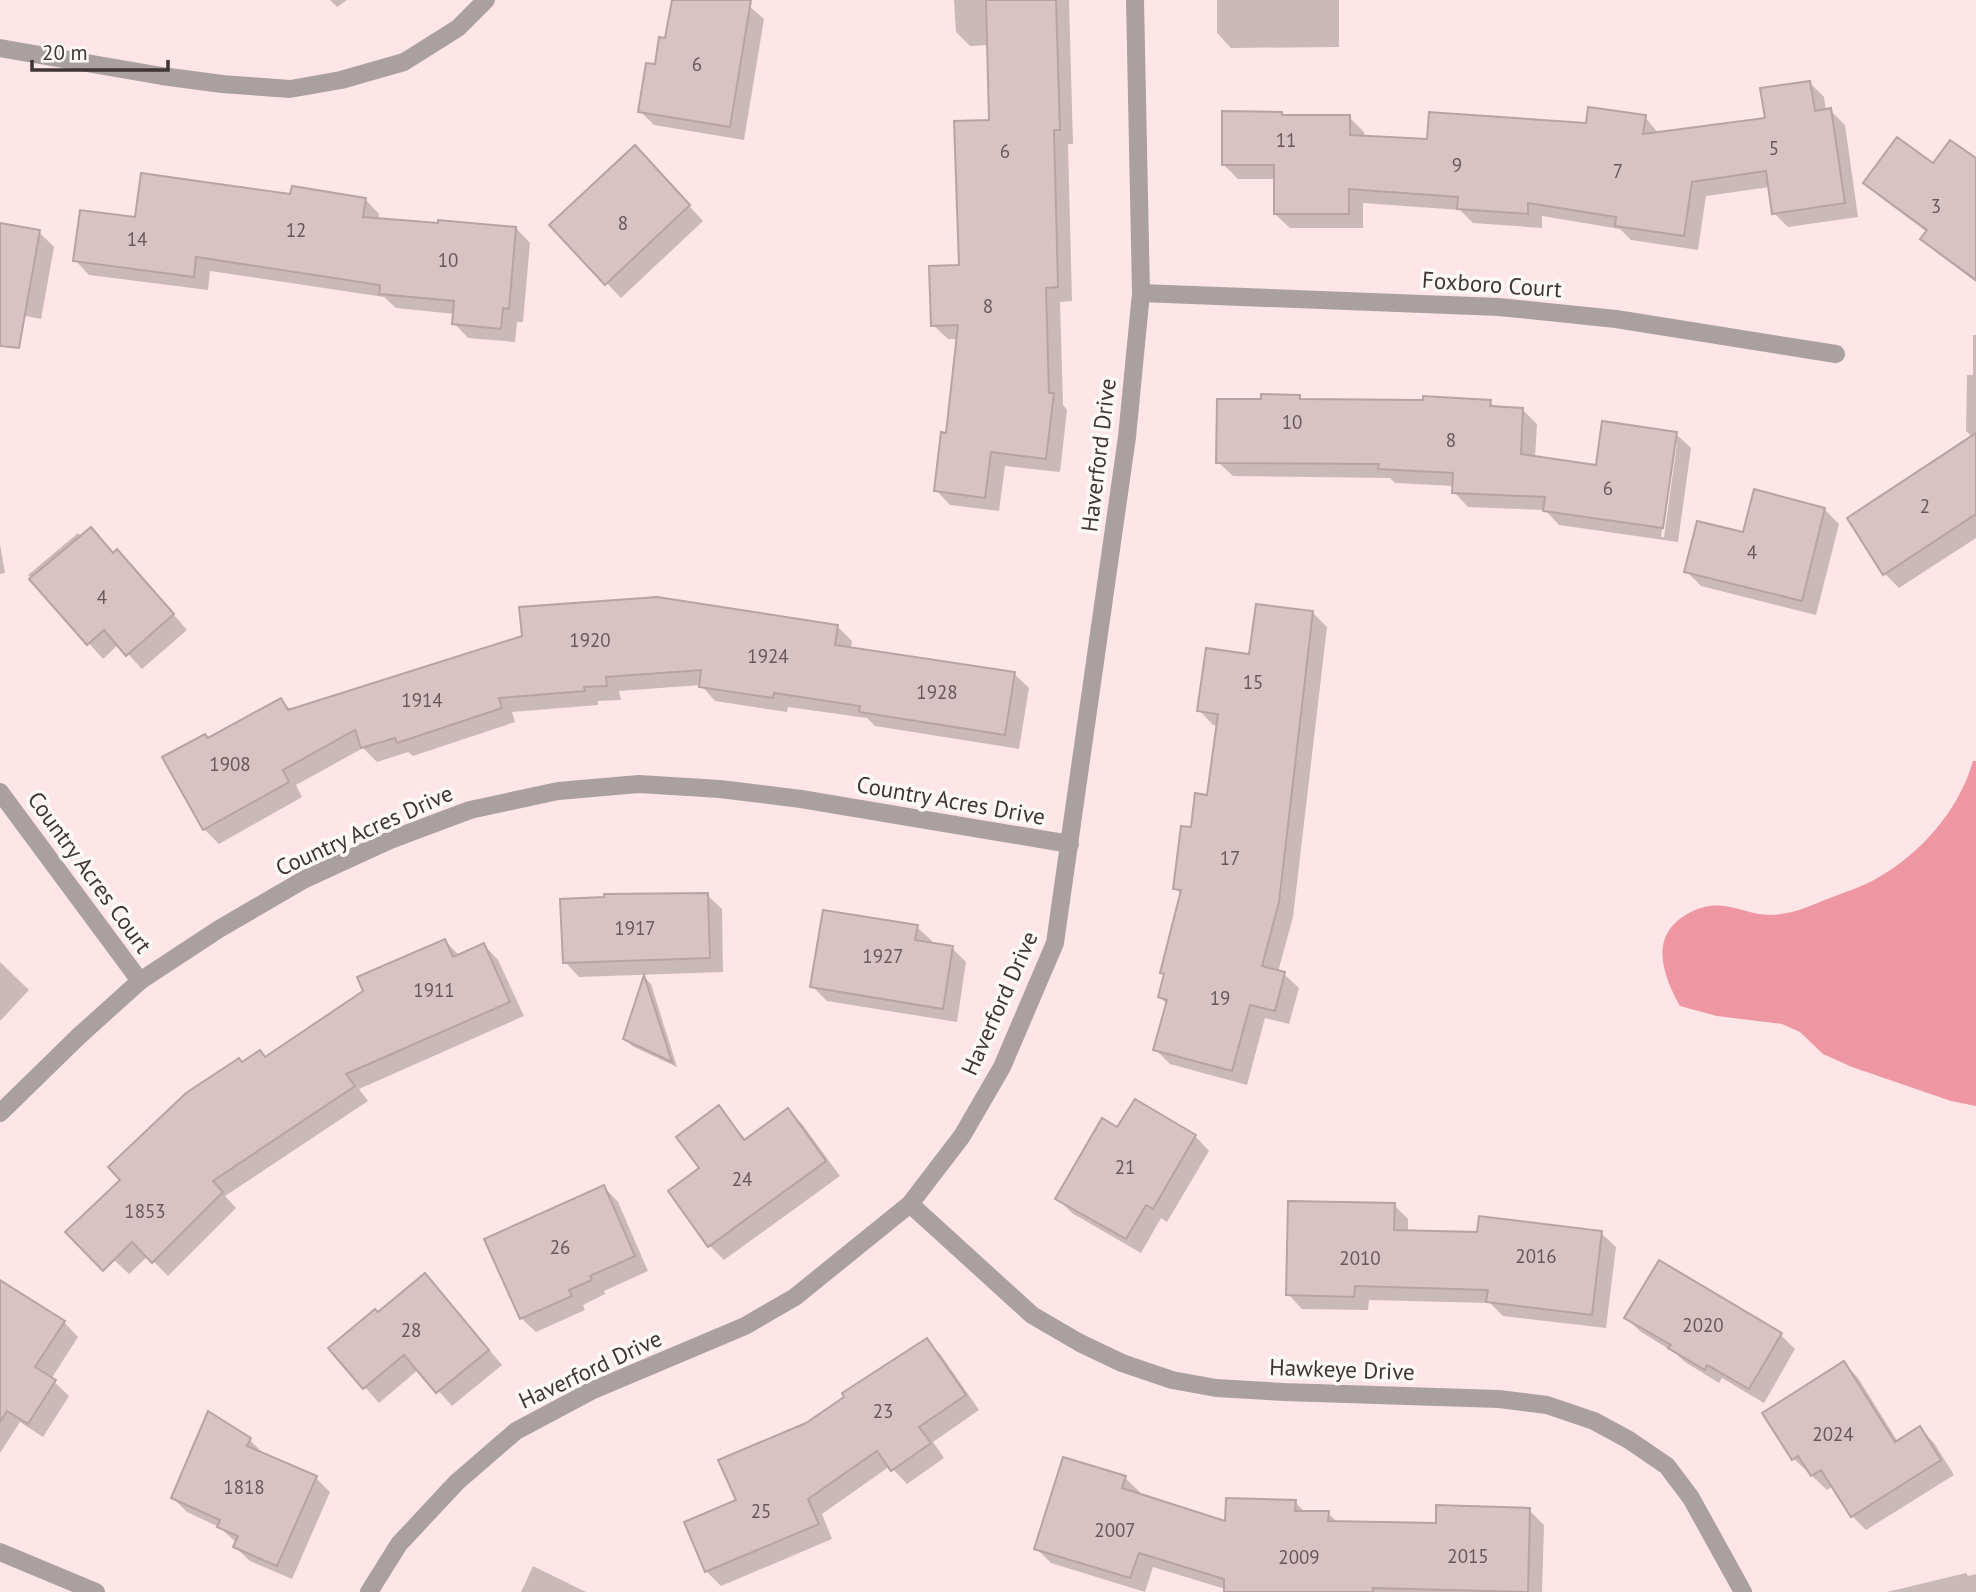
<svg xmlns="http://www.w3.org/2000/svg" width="1976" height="1592" font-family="'PT Sans',sans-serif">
<rect width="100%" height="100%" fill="#fee6e8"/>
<!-- water -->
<path fill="#ee97a2" d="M 1973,761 L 1976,761 L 1976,1106 L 1951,1101 L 1852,1067 L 1823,1054 L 1800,1032 L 1782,1024 L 1717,1016 L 1680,1006 C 1661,972 1648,932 1693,911 C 1728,895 1748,920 1781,914 C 1797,912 1813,905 1827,899 C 1842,893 1858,888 1872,881 C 1918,857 1959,811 1973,761 Z"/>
<!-- shadow -->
<g fill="#0003" fill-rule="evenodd">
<path d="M 330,0 L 347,0 L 337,7 Z"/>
<path d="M 673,0 L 742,0 L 764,19 L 744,140 L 654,125 L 640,111 L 667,41 Z"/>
<path d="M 954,0 L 1069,0 L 1073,144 L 1068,144 L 1072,301 L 1060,302 L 1063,405 L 1067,410 L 1060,472 L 1005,466 L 999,511 L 950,505 L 936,490 L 947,435 L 958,339 L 948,339 L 933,325 L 961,267 L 990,122 L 989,45 L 970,46 L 956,32 Z"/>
<path d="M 1217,0 L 1339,0 L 1339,47 L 1231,48 L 1217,33 Z"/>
<path d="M 1810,83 L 1824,97 L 1826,111 L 1830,110 L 1845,125 L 1858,217 L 1788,227 L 1774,213 L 1770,187 L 1706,196 L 1698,250 L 1631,240 L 1620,229 L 1542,216 L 1542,228 L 1473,223 L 1460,210 L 1363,203 L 1363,228 L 1290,228 L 1275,214 L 1276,179 L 1238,179 L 1223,164 L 1281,113 L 1285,117 L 1349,117 L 1364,132 L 1364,137 L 1428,141 L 1645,117 L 1659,134 L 1767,119 Z"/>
<path d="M 1976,161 L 1976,282 L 1937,253 L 1922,239 L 1927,232 L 1880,197 L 1866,183 L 1933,166 Z"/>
<path d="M 649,162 L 703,221 L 621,298 L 552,225 Z"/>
<path d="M 292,196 L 365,199 L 379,214 L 378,220 L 516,228 L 530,243 L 523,322 L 517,322 L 515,342 L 468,338 L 454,323 L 455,314 L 396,308 L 384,297 L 210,271 L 208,290 L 89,275 L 75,260 L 136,219 Z"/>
<path d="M 0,224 L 39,232 L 54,247 L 41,319 L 0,311 Z"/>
<path d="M 1973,335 L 1976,335 L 1976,440 L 1966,431 L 1967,375 L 1973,375 Z"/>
<path d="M 1299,397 L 1303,400 L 1490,402 L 1496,408 L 1523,410 L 1537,424 L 1535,457 L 1598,467 L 1676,434 L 1691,448 L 1678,542 L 1559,525 L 1545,510 L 1468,507 L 1454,492 L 1454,486 L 1395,483 L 1390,478 L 1233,476 L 1218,462 L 1263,401 ZM 1674,443 L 1677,443 L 1664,537 L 1661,537 Z"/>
<path d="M 1976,458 L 1976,538 L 1899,588 L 1884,573 Z"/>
<path d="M 1824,509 L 1839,524 L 1816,615 L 1701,586 L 1686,571 L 1744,534 Z"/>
<path d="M 89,528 L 114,555 L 131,566 L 187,630 L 142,669 L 119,644 L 103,659 L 28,575 L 78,533 L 81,536 Z"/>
<path d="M 0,544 L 5,573 L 0,574 Z"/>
<path d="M 1313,613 L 1327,627 L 1293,917 L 1278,972 L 1284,974 L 1299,988 L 1289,1024 L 1265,1018 L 1247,1085 L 1170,1064 L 1155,1049 L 1167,1004 L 1160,997 L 1166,976 L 1162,972 L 1182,895 L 1175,888 L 1192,829 L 1209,797 L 1218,726 L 1213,725 L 1199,710 L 1250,656 Z"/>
<path d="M 837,626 L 852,641 L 851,649 L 1014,674 L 1029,688 L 1019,749 L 875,726 L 867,718 L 788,707 L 787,712 L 715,701 L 701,685 L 619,691 L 621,700 L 598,701 L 598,705 L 512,712 L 515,722 L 413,756 L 408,752 L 377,762 L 363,748 L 296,785 L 302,797 L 219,844 L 204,829 L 165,758 L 209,740 L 281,700 L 291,710 Z"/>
<path d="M 707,895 L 722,909 L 723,972 L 579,977 L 565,962 Z"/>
<path d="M 917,927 L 932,941 L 931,944 L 952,948 L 966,962 L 957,1022 L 827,1001 L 812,986 Z"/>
<path d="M 445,941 L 460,956 L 484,945 L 498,960 L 524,1016 L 359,1089 L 368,1101 L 225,1196 L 236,1208 L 168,1276 L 148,1256 L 129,1274 L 91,1238 L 242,1064 L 266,1058 Z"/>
<path d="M 0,962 L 29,990 L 0,1021 Z"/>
<path d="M 645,978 L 651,984 L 677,1067 L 632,1046 L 625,1039 Z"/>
<path d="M 719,1108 L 746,1140 L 788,1110 L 802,1124 L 840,1176 L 724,1260 L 710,1246 L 670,1191 L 701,1168 Z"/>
<path d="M 1118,1130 L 1195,1136 L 1209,1151 L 1167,1222 L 1161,1218 L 1141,1253 L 1072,1213 L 1058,1199 Z"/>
<path d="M 604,1187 L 618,1202 L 648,1271 L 604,1291 L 605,1294 L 583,1305 L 585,1310 L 536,1332 L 521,1318 Z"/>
<path d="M 1394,1205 L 1408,1219 L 1408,1232 L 1601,1233 L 1616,1247 L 1606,1328 L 1503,1316 L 1490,1303 L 1369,1300 L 1368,1310 L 1302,1309 L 1288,1294 Z"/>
<path d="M 439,1290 L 502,1365 L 452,1406 L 419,1369 L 379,1403 L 330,1348 L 378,1314 Z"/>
<path d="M 0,1299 L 64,1322 L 78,1337 L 51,1379 L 69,1396 L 43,1437 L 20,1422 L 0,1453 Z"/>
<path d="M 1626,1318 L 1780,1334 L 1795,1349 L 1764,1403 L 1722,1378 L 1719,1383 L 1685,1362 L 1674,1352 L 1641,1332 Z"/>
<path d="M 927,1341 L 941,1355 L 979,1410 L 933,1442 L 944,1458 L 907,1484 L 890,1466 L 822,1514 L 832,1539 L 721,1586 L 706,1571 L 738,1501 L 807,1425 Z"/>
<path d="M 1844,1363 L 1858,1378 L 1898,1442 L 1920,1428 L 1934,1443 L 1954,1475 L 1866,1530 L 1852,1516 L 1833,1486 L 1827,1490 L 1794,1459 L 1765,1414 Z"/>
<path d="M 250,1440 L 264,1454 L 316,1478 L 330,1492 L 292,1579 L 250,1561 L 235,1547 L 237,1543 L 219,1527 L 187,1512 L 173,1498 Z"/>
<path d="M 1125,1478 L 1140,1492 L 1139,1495 L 1227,1523 L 1295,1502 L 1306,1513 L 1328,1513 L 1338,1523 L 1437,1525 L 1529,1510 L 1544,1525 L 1542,1592 L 1225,1592 L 1225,1589 L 1153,1567 L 1145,1592 L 1051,1563 L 1036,1548 Z"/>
<path d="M 533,1566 L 586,1592 L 521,1592 Z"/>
<path d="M 1966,1573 L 1968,1576 L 1976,1574 L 1976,1592 L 1887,1592 Z"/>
</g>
<!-- building -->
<g fill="#d9c2c4" stroke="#b8a2a4" stroke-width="2">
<path d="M 672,0 L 751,0 L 730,127 L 638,112 L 646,63 L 655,64 L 659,37 L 665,38 Z"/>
<path d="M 986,0 L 1056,0 L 1060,130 L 1054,130 L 1058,287 L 1046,288 L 1049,393 L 1054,393 L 1046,459 L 991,452 L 985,498 L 934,491 L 941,432 L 946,433 L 958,325 L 931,326 L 929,266 L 959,265 L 954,121 L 989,120 Z"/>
<path d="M 1810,81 L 1815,111 L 1831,108 L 1845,203 L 1772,214 L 1766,171 L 1692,182 L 1684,236 L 1615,226 L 1616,217 L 1528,203 L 1528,214 L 1457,209 L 1458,197 L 1349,189 L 1349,214 L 1274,214 L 1274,165 L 1222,165 L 1222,111 L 1282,112 L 1282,115 L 1350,115 L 1350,135 L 1427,139 L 1429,112 L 1586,123 L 1588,107 L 1646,115 L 1643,134 L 1765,118 L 1760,88 Z"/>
<path d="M 1897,137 L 1933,163 L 1950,140 L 1976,158 L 1976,280 L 1920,239 L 1927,230 L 1863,183 Z"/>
<path d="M 635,145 L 690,205 L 605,285 L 549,225 Z"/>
<path d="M 141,173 L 290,194 L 292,186 L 366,198 L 363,217 L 438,223 L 438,220 L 516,227 L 509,309 L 503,308 L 501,329 L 452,324 L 454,301 L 379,294 L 380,285 L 196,257 L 194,277 L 73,261 L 80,210 L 135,217 Z"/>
<path d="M 0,223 L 40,230 L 19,348 L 0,346 Z"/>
<path d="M 1261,394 L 1300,395 L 1300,399 L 1423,400 L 1423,396 L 1491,400 L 1490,406 L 1523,408 L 1521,454 L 1596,465 L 1602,421 L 1677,432 L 1663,528 L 1543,511 L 1545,497 L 1452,493 L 1453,473 L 1378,469 L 1379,464 L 1216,463 L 1217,399 L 1261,399 Z"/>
<path d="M 1976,433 L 1976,514 L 1883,575 L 1847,518 Z"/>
<path d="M 1754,489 L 1825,508 L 1802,601 L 1684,572 L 1697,521 L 1743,532 Z"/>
<path d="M 91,527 L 113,553 L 117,549 L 174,614 L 126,656 L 104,630 L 87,645 L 29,579 Z"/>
<path d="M 657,597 L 838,625 L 835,645 L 1015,672 L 1005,735 L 859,712 L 860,706 L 774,693 L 773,698 L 699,687 L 701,670 L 606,677 L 607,686 L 584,687 L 585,691 L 499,698 L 502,708 L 397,743 L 395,738 L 361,748 L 355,730 L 283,770 L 289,782 L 203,830 L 162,757 L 205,734 L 208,738 L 281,698 L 288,710 L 522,636 L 519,607 Z"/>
<path d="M 1256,604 L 1313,611 L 1279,902 L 1262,966 L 1285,972 L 1275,1011 L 1250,1005 L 1232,1071 L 1153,1050 L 1167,1000 L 1158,997 L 1164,974 L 1160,973 L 1181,890 L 1173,889 L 1181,826 L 1191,827 L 1195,793 L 1207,795 L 1218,714 L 1197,711 L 1206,648 L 1249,654 Z"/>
<path d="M 708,893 L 710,958 L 563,963 L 560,899 L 604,897 L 604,894 Z"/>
<path d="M 823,910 L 918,925 L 915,940 L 953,946 L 943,1009 L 810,987 Z"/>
<path d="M 445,939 L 453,957 L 484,943 L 510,1002 L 346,1074 L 355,1086 L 213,1181 L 223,1192 L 152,1263 L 132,1242 L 103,1271 L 65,1232 L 120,1180 L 108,1167 L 186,1093 L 239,1058 L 242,1062 L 260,1050 L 265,1057 L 363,991 L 357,977 Z"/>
<path d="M 644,975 L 672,1062 L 623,1039 Z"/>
<path d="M 1135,1099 L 1196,1135 L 1153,1209 L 1146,1205 L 1126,1239 L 1055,1199 L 1102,1118 L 1117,1127 Z"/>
<path d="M 719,1105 L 744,1140 L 788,1108 L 826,1161 L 708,1247 L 668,1191 L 699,1168 L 676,1137 Z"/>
<path d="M 604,1185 L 635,1256 L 590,1276 L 592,1280 L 569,1290 L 572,1296 L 520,1319 L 484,1239 Z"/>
<path d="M 1288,1201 L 1395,1203 L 1394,1230 L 1477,1232 L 1479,1216 L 1602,1231 L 1592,1315 L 1486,1302 L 1488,1290 L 1355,1286 L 1354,1297 L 1286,1295 Z"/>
<path d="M 1659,1260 L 1782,1333 L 1749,1389 L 1707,1365 L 1705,1370 L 1668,1348 L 1671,1345 L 1624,1318 Z"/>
<path d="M 425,1273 L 489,1350 L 436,1393 L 404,1355 L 363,1389 L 328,1348 L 375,1309 L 378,1312 Z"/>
<path d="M 0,1280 L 65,1321 L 35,1367 L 56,1380 L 28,1424 L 7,1411 L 0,1422 Z"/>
<path d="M 927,1338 L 966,1395 L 919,1427 L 931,1443 L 891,1471 L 877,1451 L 808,1499 L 819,1524 L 705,1572 L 684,1522 L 736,1500 L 718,1460 L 806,1423 L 844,1397 L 842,1393 Z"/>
<path d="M 1844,1361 L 1895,1442 L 1920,1426 L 1941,1460 L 1851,1517 L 1821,1470 L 1811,1476 L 1798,1456 L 1792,1460 L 1762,1413 Z"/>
<path d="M 208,1411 L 251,1438 L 247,1446 L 317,1476 L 277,1566 L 233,1547 L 238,1536 L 217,1527 L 220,1520 L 171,1498 Z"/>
<path d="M 1063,1457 L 1126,1476 L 1122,1488 L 1225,1521 L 1226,1498 L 1296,1500 L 1295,1511 L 1329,1511 L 1328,1521 L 1436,1523 L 1436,1505 L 1530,1508 L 1528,1592 L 1373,1588 L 1373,1592 L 1224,1592 L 1224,1579 L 1139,1553 L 1130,1578 L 1034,1549 Z"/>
</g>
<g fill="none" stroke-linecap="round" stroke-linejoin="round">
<!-- street -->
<g stroke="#aaa0a1" stroke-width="18">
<path d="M 0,48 L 162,76 L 222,84 L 290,89 L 341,80 L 404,62 L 458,28 L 486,0"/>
<path d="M 1141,293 L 1499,307 L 1616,319 L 1836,354"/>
<path d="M 0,792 L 140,981"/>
<path d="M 0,1113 L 79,1036 L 140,981 L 219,929 L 305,879 L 390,840 L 470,810 L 558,791 L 639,784 L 720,789 L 801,799 L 1070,844"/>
<path d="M 910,1204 L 1032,1315 L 1080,1343 L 1122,1363 L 1172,1380 L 1216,1388 L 1284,1392 L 1499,1399 L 1547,1405 L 1594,1421 L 1629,1440 L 1667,1466 L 1691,1498 L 1743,1592"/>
<path d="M 0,1552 L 96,1592"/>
<path d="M 369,1592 L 399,1544 L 457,1482 L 516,1431 L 591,1391 L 745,1326 L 795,1297 L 910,1204 L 962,1136 L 1002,1067 L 1055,943 L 1127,437 L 1141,293 L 1135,0"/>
</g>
</g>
<g text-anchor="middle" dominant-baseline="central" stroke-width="7" stroke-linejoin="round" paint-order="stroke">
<!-- number labels -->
<g font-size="19" fill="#66585a">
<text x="697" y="64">6</text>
<text x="1286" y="140">11</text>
<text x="1774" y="148">5</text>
<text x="1005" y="151">6</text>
<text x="1457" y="165">9</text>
<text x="1618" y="171">7</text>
<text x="1936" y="206">3</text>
<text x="623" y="223">8</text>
<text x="296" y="230">12</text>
<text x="137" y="239">14</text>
<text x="448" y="260">10</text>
<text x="988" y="306">8</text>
<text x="1292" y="422">10</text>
<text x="1451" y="440">8</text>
<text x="1608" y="488">6</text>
<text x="1925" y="506">2</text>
<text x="1752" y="552">4</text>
<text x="102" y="597">4</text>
<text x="590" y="640">1920</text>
<text x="768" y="656">1924</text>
<text x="1253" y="682">15</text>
<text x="937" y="692">1928</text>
<text x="422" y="700">1914</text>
<text x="230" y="764">1908</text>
<text x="1230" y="858">17</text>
<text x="635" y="928">1917</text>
<text x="883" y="956">1927</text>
<text x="434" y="990">1911</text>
<text x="1220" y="998">19</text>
<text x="1125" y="1167">21</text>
<text x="742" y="1179">24</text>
<text x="145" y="1211">1853</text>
<text x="560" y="1247">26</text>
<text x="1536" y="1256">2016</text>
<text x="1360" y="1258">2010</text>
<text x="1703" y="1325">2020</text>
<text x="411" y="1330">28</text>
<text x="883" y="1411">23</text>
<text x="1833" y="1434">2024</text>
<text x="244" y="1487">1818</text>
<text x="761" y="1511">25</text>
<text x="1115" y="1530">2007</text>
<text x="1468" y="1556">2015</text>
<text x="1299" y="1557">2009</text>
</g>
<!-- street labels -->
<g font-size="23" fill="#3f3536" stroke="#fef9f9">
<text transform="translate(1492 284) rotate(4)">Foxboro Court</text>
<text transform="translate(1098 455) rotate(-83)">Haverford Drive</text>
<text transform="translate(951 800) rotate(10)">Country Acres Drive</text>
<text transform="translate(364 830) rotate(-24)">Country Acres Drive</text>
<text transform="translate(90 872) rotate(54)">Country Acres Court</text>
<text transform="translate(999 1003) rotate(-66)">Haverford Drive</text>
<text transform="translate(590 1369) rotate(-25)">Haverford Drive</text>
<text transform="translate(1342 1369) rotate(2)">Hawkeye Drive</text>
</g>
</g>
<!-- scale -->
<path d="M32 60v10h136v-10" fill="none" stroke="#3f3536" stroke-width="3.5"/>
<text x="42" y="60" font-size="21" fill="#3f3536" stroke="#fef9f9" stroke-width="5" paint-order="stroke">20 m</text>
</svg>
